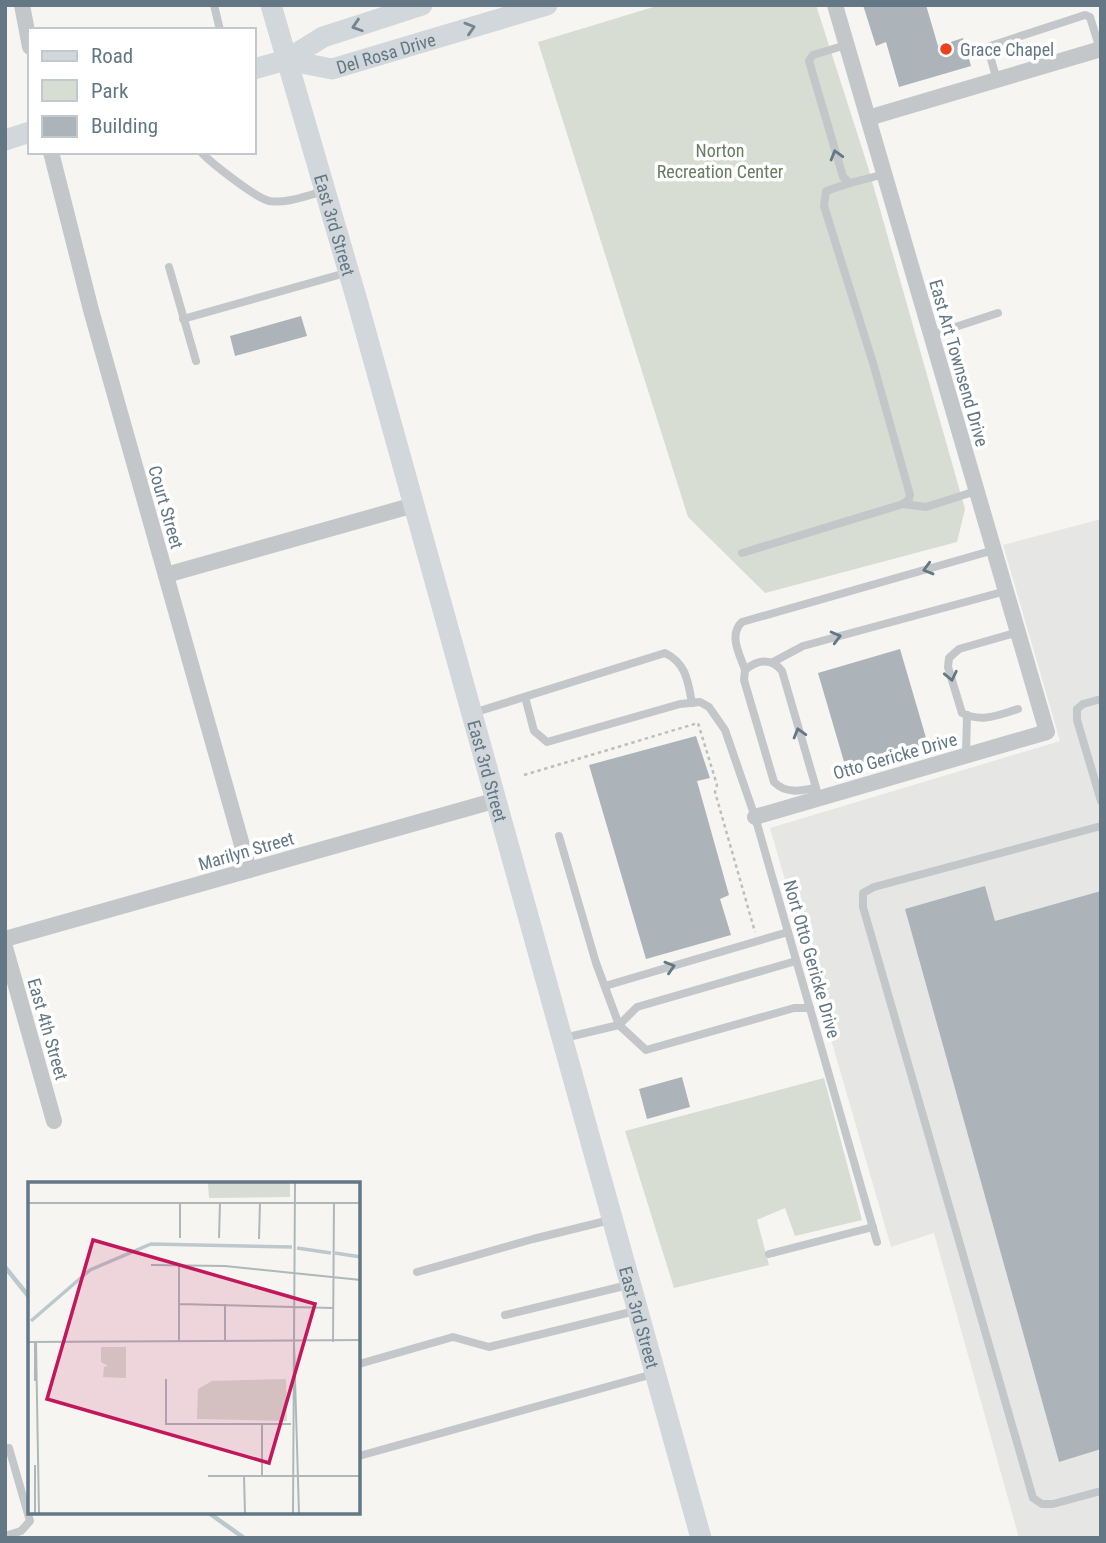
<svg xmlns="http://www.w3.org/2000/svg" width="1106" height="1543" font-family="'Roboto Condensed',sans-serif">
<rect width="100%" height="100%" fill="#f6f5f1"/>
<!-- built -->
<path fill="#e6e7e5" d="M 1101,519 L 1101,1538 L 1019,1538 L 934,1233 L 891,1247 L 770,828 L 1060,741 L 1003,545 Z"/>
<!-- green -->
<g fill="#d7ddd2">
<path d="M 660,5 L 816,5 L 868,167 L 965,509 L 957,542 L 765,593 L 688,517 L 538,42 Z"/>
<path d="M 824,1078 L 862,1220 L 795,1236 L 785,1208 L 757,1220 L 769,1265 L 674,1288 L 625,1131 Z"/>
</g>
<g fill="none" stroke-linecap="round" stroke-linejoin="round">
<!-- stream -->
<g stroke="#bcc8cc" stroke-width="4.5">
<path d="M 5,1267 L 30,1298"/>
<path d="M 209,1513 L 244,1538"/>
</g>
</g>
<!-- building -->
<g fill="#acb4b9">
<path d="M 863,5 L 926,5 L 938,46 L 963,38 L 971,66 L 899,87 L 886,42 L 876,46 Z"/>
<path d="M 301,316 L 307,336 L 235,356 L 230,336 Z"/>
<path d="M 900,649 L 929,748 L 847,772 L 818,673 Z"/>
<path d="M 696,736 L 710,778 L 697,781 L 729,895 L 720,899 L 731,935 L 646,959 L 589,765 Z"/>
<path d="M 985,886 L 995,921 L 1101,891 L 1101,1449 L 1059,1462 L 905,909 Z"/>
<path d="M 682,1077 L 690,1107 L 647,1119 L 639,1089 Z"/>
</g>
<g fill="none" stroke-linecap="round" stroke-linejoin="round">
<!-- path -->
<path stroke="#bcbfc1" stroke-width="2.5" stroke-dasharray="3.5 3.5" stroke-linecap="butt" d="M 524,775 L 698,723 L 717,785 L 715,792 L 755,932"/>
<!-- lane -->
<g stroke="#c3c7ca" stroke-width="8">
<path d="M 214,5 L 220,30"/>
<path d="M 846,45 L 813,55 L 809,61 L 843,177 L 850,183 L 885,174"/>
<path d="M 997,80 L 988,49 L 990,46 L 1085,15 L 1090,17 L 1100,49"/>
<path d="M 201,152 C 211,163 256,198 269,201 C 287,204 308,195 325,191"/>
<path d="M 169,267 L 196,361"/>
<path d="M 183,319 L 349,272"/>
<path d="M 931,335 L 998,313"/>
<path d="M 903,504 L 926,507 L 976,491"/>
<path d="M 742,553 L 903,504 L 909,499 L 910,495 L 873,363 L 824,206 L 826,191 L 850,183"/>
<path d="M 1018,632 L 959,649 L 949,658 L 948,667 L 962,713 C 982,723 998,715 1018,709"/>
<path d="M 773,662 L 803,646 L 1006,591"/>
<path d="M 745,670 C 740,655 728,635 742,622 L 994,550"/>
<path d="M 525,697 L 534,731 L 547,742 L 680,704 L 700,702 L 709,707 L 725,730 L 755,817 L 877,1242"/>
<path d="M 1101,699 L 1083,704 L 1077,709 L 1077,720 L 1101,801"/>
<path d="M 473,713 L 665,653 C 686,663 688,681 692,703"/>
<path d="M 966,755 L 967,715"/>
<path d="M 815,788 C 800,791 786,794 774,782 L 744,680 L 745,670 C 757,660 771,657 782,671 L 819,798"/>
<path d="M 1101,826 L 874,887 L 863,893 L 863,907 L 1033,1498 L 1042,1504 L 1053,1504 L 1101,1491"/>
<path d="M 559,836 L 596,963 L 619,1025 L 637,1007 L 796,961"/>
<path d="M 605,986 L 788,932"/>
<path d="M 564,1038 L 619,1025 L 646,1050 L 794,1008 L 810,1008"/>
<path d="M 769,1254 L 873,1227"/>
<path d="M 417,1272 L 533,1239 L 610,1220"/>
<path d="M 505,1315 L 628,1285"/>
<path d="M 359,1364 L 453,1337 L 489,1347 L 635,1311"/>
<path d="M 5,1449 L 9,1448 L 30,1521 L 21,1531 L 5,1536"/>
<path d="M 359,1456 L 653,1374"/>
</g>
<!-- street -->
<g stroke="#c3c7ca" stroke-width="16">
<path d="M 22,5 L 30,47"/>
<path d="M 868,118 L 1101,49"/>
<path d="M 51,152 L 91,310 L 249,870"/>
<path d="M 166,575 L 414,505"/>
<path d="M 755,817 L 1047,732 L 835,5"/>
<path d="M 5,939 L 497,800"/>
<path d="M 5,947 L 54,1121"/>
</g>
<!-- secondary -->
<g stroke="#d1d7da" stroke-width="21">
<path id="s1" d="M 271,5 L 358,304 L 701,1538"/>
<path id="s2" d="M 286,60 L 332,69 L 547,5"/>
<path d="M 254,69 L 286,60 L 323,37 L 422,5"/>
<path d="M 5,140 L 30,132"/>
</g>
</g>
<!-- one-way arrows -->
<defs><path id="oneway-chevron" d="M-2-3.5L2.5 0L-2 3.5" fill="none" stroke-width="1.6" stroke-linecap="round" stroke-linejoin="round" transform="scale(1.75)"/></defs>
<g stroke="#748591">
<use href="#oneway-chevron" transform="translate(357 26) rotate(162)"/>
<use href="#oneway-chevron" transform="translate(470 28) rotate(-17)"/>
</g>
<g stroke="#637784">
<use href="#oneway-chevron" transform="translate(836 155) rotate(-106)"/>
<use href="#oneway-chevron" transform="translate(928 569) rotate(164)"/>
<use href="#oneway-chevron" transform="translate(836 637) rotate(-15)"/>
<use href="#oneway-chevron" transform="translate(951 676) rotate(78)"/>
<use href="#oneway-chevron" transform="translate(799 733) rotate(-106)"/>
<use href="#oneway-chevron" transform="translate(670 967) rotate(-17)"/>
</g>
<!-- markers -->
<circle fill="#ea411e" stroke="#fff" stroke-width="2.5" cx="946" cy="49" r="7"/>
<g text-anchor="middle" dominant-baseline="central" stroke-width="7" stroke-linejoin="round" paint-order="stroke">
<!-- poi labels -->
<g font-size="18" fill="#637784" stroke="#fff" text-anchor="start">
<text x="960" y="49">Grace Chapel</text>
</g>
<!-- street labels -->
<g font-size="18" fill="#637784" stroke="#fff">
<text stroke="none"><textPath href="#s2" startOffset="103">Del Rosa Drive</textPath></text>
<text stroke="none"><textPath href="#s1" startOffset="229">East 3rd Street</textPath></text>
<text transform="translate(959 363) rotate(74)">East Art Townsend Drive</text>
<text transform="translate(166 507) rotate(74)">Court Street</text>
<text transform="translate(895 756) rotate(-16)">Otto Gericke Drive</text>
<text stroke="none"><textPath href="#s1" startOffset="796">East 3rd Street</textPath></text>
<text transform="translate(246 851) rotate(-16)">Marilyn Street</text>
<text transform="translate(812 959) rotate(74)">Nort Otto Gericke Drive</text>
<text transform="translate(48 1029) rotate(74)">East 4th Street</text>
<text stroke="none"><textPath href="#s1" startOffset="1363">East 3rd Street</textPath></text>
</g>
<!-- park labels -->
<g font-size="18" fill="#697b62" stroke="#fff">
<text x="720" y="150">Norton<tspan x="720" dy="21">Recreation Center</tspan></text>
</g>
</g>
<!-- overview -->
<g transform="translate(28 1182)">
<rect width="332" height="332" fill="#f6f5f1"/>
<path d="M 180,1 L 262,1 L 262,15 L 181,16 ZM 73,165 L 98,165 L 98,196 L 75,195 L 76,185 L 80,184 L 73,180 ZM 258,197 L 259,239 L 169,237 L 170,207 L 184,199 Z" fill="#d7ddd2"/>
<path fill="none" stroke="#bcc8cc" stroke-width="3.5" d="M 269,66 L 303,71M 307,71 L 333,75M 3,139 L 62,88 L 123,62 L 264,65"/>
<path fill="none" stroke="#aeb8bb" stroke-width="2" d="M 0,21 L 333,21M 152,56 L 152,21M 191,56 L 192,21M 231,57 L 232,21M 123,83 L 197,84 L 333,98M 151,122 L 305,126M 8,159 L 11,332M 197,159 L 197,122M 0,160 L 333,158M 151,160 L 151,83M 266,160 L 267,1M 305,160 L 306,21M 266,162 L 271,332M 138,197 L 138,242 L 263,242M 7,199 L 7,161M 234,242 L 234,293M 180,294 L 333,294M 216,294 L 217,332M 7,332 L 7,283M 265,332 L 266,160"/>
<path fill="#c2185b" fill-opacity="0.15" stroke="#c2185b" stroke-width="3.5" d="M 65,58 L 287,122 L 241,281 L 19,217 Z"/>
<rect width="332" height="332" fill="none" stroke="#637784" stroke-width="3.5"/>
</g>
<!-- border -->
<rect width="1106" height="1543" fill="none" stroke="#637784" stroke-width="14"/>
<!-- legend -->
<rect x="28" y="28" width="228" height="126" fill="#ffffff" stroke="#c1c9ce" stroke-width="2"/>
<rect x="42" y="51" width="35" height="10" fill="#d1d7da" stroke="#c1c9ce" stroke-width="2"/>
<text x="91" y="63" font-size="21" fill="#637784">Road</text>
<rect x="42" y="80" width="35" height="21" fill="#d7ddd2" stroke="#c1c9ce" stroke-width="2"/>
<text x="91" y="98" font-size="21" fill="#637784">Park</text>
<rect x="42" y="116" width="35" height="21" fill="#acb4b9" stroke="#c1c9ce" stroke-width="2"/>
<text x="91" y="133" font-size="21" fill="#637784">Building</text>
</svg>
